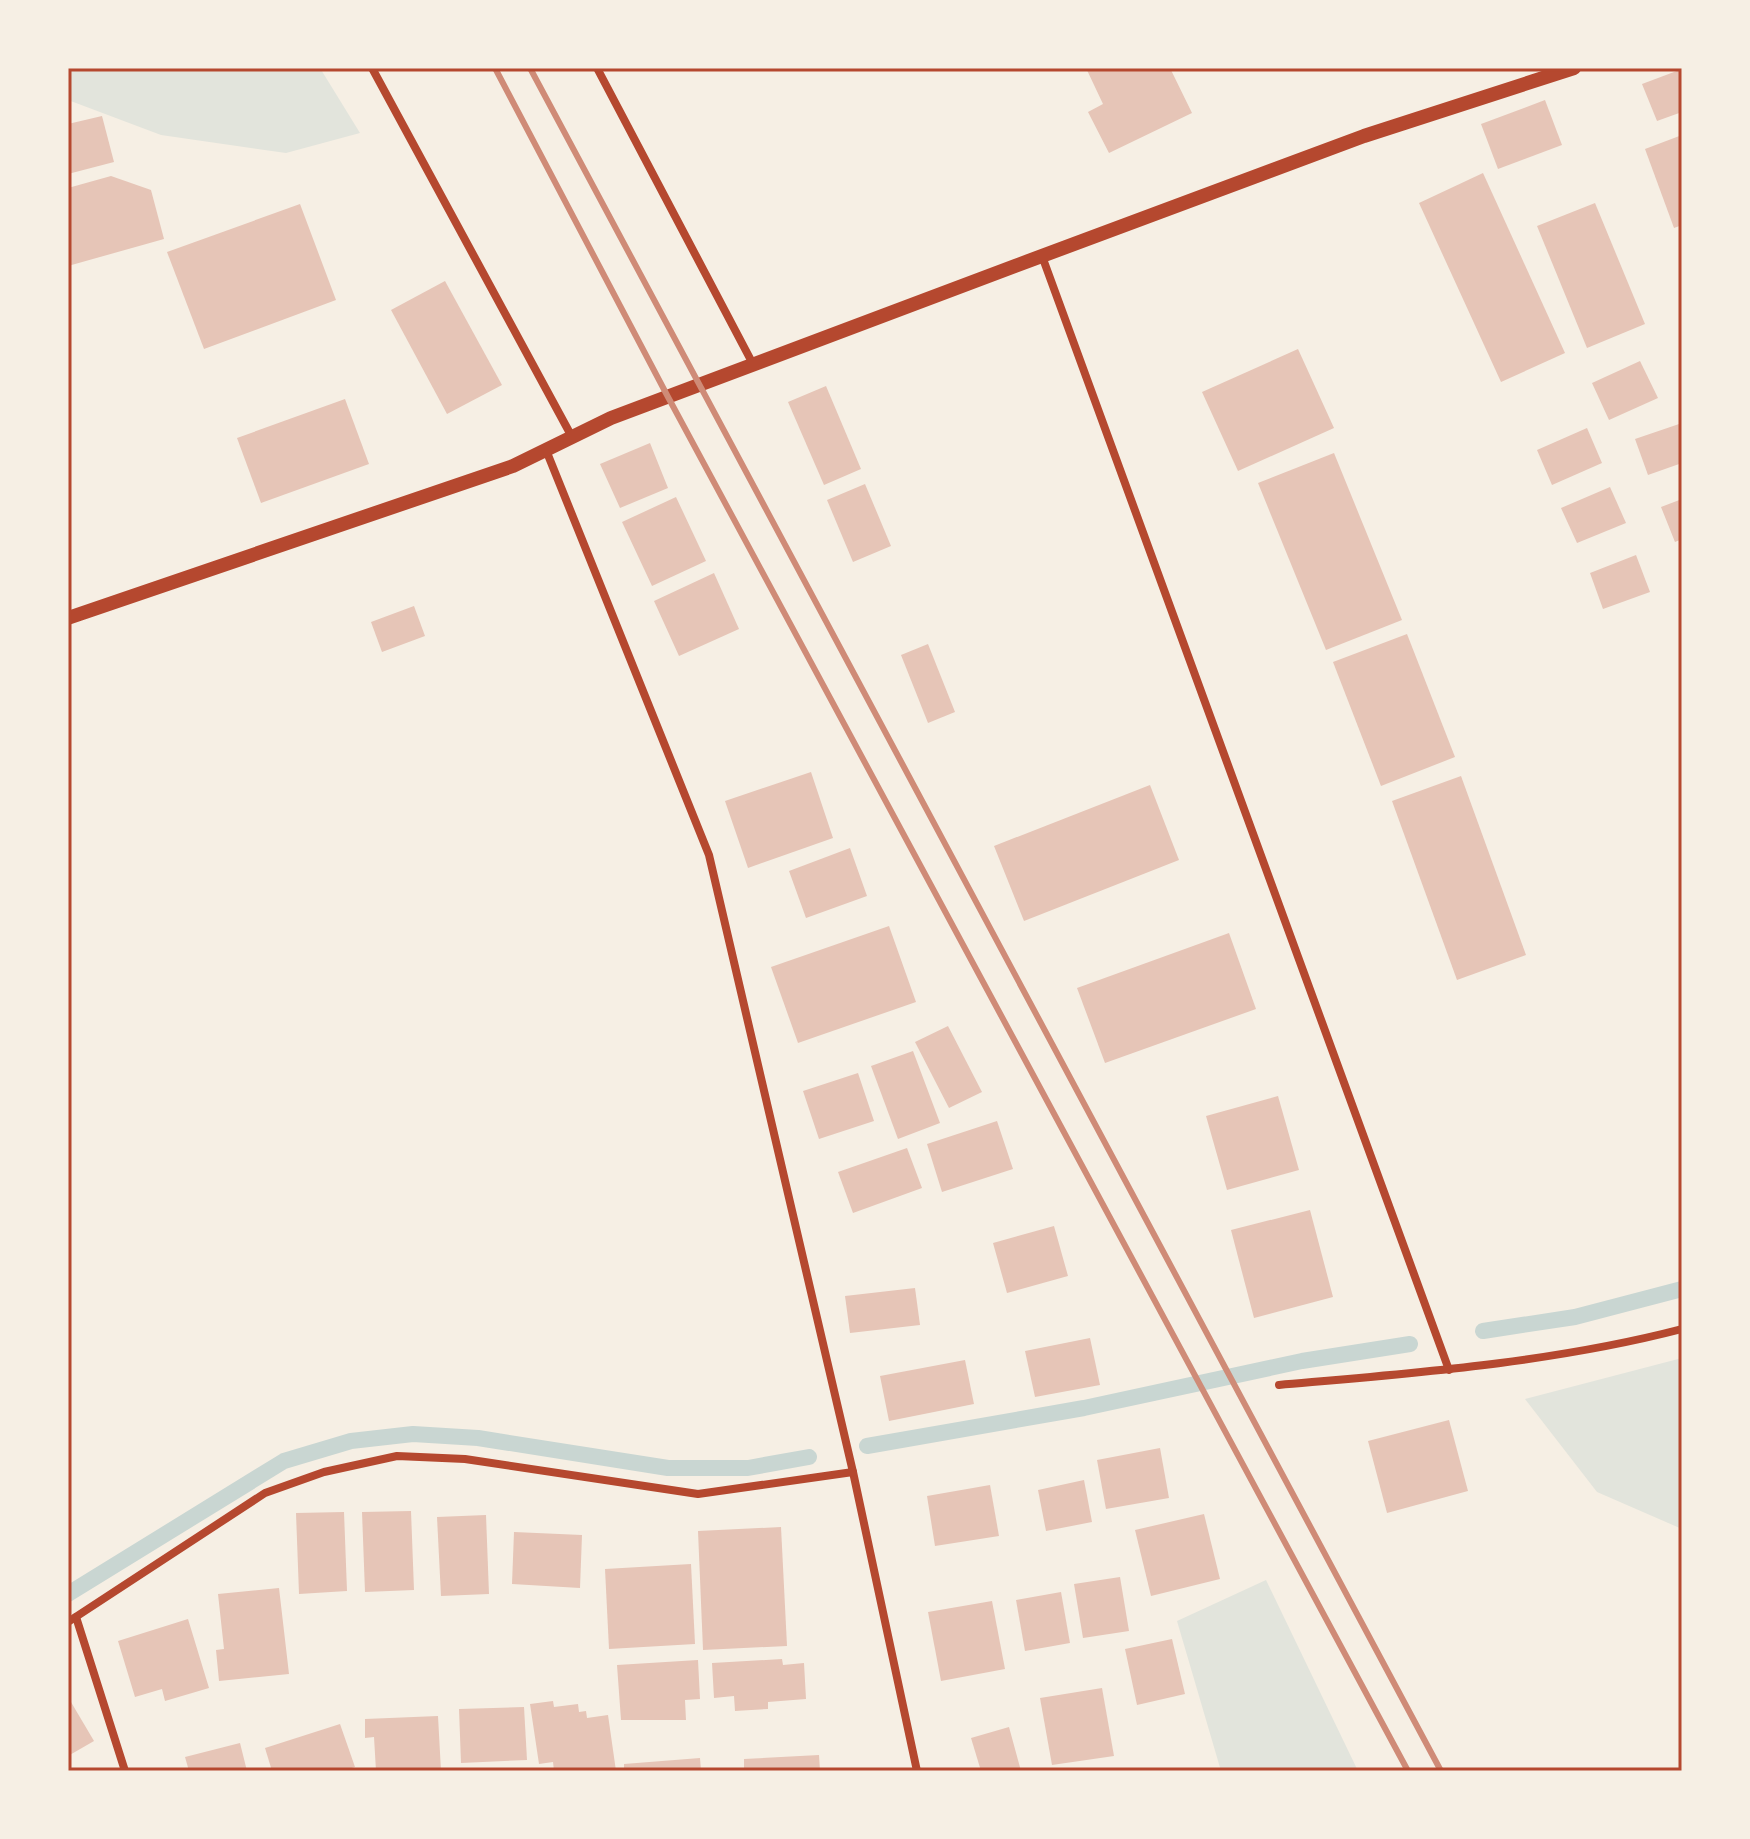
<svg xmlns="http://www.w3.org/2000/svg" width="1750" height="1839" font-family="'DM Sans',sans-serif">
<rect width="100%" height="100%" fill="#f6efe4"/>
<!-- green -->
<g fill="#e2e4dc">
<path d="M 68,68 L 320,68 L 360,133 L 286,153 L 161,135 L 68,100 Z"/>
<path d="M 1682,1358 L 1682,1529 L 1597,1492 L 1525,1399 Z"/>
<path d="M 1266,1580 L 1358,1771 L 1221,1771 L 1177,1621 Z"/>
</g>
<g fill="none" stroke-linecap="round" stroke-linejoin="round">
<!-- stream -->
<g stroke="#c9d6d2" stroke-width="16">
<path d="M 1483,1331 L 1575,1317 L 1682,1289"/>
<path d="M 867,1446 L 1084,1408 L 1302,1361 L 1410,1344"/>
<path d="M 68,1594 L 284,1461 L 351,1441 L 413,1434 L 478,1438 L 668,1468 L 748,1468 L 809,1457"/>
</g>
</g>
<!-- building -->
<g fill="#e6c5b7">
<path d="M 1086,68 L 1170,68 L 1192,113 L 1109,153 L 1088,112 L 1103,104 Z"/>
<path d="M 1682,69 L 1682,112 L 1657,121 L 1642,84 Z"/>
<path d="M 1545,100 L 1562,145 L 1498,169 L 1481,124 Z"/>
<path d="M 102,116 L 114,162 L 68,174 L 68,124 Z"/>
<path d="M 1682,135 L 1682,225 L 1674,228 L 1645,149 Z"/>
<path d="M 1483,173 L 1565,353 L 1501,382 L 1419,203 Z"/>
<path d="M 111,176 L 151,190 L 164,239 L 68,266 L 68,188 Z"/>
<path d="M 1595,203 L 1645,324 L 1587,348 L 1537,226 Z"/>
<path d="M 300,204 L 336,300 L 204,349 L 167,252 Z"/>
<path d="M 445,281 L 502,385 L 447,414 L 391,310 Z"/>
<path d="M 1298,349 L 1334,428 L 1238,471 L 1202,392 Z"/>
<path d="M 1640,361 L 1658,398 L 1609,420 L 1592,383 Z"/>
<path d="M 826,386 L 861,469 L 824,485 L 788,402 Z"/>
<path d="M 345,399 L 369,464 L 261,503 L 237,438 Z"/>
<path d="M 1682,423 L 1682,463 L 1648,475 L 1635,439 Z"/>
<path d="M 1587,428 L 1602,463 L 1552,485 L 1537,450 Z"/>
<path d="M 650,443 L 668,488 L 620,508 L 600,464 Z"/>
<path d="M 1334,453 L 1402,620 L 1326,650 L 1258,483 Z"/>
<path d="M 865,484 L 891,546 L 853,562 L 827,500 Z"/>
<path d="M 1610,487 L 1626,523 L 1577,543 L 1561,508 Z"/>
<path d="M 676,497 L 706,561 L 652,586 L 622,522 Z"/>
<path d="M 1682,499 L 1682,539 L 1675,542 L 1661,507 Z"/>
<path d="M 1636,555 L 1650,592 L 1603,609 L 1590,573 Z"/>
<path d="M 714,573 L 739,629 L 679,656 L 654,601 Z"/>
<path d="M 414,606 L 425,636 L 382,652 L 371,622 Z"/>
<path d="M 1407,634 L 1455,757 L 1381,786 L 1333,662 Z"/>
<path d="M 928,644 L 955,712 L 928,723 L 901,655 Z"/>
<path d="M 811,772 L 833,838 L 748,868 L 725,801 Z"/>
<path d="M 1461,776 L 1526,955 L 1457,980 L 1392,801 Z"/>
<path d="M 1150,785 L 1179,860 L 1024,921 L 994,846 Z"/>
<path d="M 850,848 L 867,896 L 806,918 L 789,871 Z"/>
<path d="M 889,926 L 916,1002 L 798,1043 L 771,967 Z"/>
<path d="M 1229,933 L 1256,1009 L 1105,1063 L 1077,988 Z"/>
<path d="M 948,1026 L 982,1092 L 949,1108 L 915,1042 Z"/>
<path d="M 913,1051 L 940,1123 L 898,1139 L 871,1066 Z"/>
<path d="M 858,1073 L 874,1121 L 819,1139 L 803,1091 Z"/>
<path d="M 1278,1096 L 1299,1170 L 1227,1190 L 1206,1116 Z"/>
<path d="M 997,1121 L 1013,1169 L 942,1192 L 927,1144 Z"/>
<path d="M 907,1148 L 922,1188 L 853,1213 L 838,1172 Z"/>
<path d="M 1310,1210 L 1333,1297 L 1254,1318 L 1231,1230 Z"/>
<path d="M 1054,1226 L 1068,1276 L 1007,1293 L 993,1243 Z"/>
<path d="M 915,1288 L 920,1325 L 850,1333 L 845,1296 Z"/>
<path d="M 1090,1338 L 1100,1385 L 1035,1397 L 1025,1351 Z"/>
<path d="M 965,1360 L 974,1404 L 889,1421 L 880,1376 Z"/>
<path d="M 1449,1420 L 1468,1491 L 1387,1513 L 1368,1441 Z"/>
<path d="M 1160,1448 L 1169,1498 L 1106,1509 L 1097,1460 Z"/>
<path d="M 1084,1480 L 1092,1522 L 1046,1531 L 1038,1490 Z"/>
<path d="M 990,1485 L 999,1536 L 935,1546 L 927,1496 Z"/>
<path d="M 411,1511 L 414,1590 L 365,1592 L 362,1512 Z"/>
<path d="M 344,1512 L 347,1591 L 299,1594 L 296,1513 Z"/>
<path d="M 1204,1514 L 1220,1579 L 1151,1596 L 1135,1530 Z"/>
<path d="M 486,1515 L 489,1594 L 441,1596 L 437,1517 Z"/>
<path d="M 781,1527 L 787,1646 L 703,1650 L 698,1531 Z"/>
<path d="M 514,1532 L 582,1535 L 580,1588 L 512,1584 Z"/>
<path d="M 691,1564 L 695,1644 L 609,1649 L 605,1569 Z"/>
<path d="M 1120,1577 L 1129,1631 L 1083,1638 L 1074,1584 Z"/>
<path d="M 279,1588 L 289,1674 L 219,1681 L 216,1650 L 224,1649 L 218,1594 Z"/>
<path d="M 1061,1592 L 1070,1643 L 1025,1651 L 1016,1600 Z"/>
<path d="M 992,1601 L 1005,1669 L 941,1681 L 928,1612 Z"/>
<path d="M 188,1619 L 209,1688 L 165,1701 L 162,1689 L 135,1697 L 118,1641 Z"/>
<path d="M 1172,1639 L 1185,1694 L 1137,1705 L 1125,1649 Z"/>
<path d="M 782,1659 L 783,1665 L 804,1663 L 806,1699 L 768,1702 L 768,1709 L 735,1711 L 734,1696 L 714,1698 L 712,1663 Z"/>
<path d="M 698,1660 L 700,1699 L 685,1700 L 686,1720 L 621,1720 L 617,1665 Z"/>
<path d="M 1102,1688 L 1114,1756 L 1052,1765 L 1040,1698 Z"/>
<path d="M 68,1697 L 94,1741 L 68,1756 Z"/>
<path d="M 553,1701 L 554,1707 L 578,1704 L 579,1712 L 586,1711 L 587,1718 L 608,1715 L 616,1771 L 554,1771 L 553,1762 L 539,1764 L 530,1704 Z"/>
<path d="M 524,1707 L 527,1760 L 461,1763 L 459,1709 Z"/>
<path d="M 438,1716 L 441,1771 L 376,1771 L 374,1737 L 365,1738 L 365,1719 Z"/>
<path d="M 340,1724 L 355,1767 L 342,1771 L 272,1771 L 265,1748 Z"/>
<path d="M 1009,1727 L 1021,1771 L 981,1771 L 971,1738 Z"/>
<path d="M 240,1743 L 247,1771 L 189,1771 L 185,1757 Z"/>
<path d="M 819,1755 L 820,1771 L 744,1771 L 744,1759 Z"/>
<path d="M 700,1758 L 701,1771 L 624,1771 L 624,1764 Z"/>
</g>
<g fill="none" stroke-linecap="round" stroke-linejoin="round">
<!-- minor -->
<g stroke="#b5482f" stroke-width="8">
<path d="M 372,68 L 572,437"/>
<path d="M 597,68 L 754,366"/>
<path d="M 1042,256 L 1449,1370"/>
<path d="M 546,450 L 709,855 L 853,1472 L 917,1771"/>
<path d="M 1279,1385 C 1414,1373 1551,1363 1682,1329"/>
<path d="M 76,1617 L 125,1771"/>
<path d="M 68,1622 L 265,1493 L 324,1472 L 397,1456 L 465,1459 L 698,1494 L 853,1472"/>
</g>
<!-- tertiary -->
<path stroke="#b5482f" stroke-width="14" d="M 68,618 L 513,466 L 611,418 L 1015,266 L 1364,136 L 1574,68"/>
<!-- rail -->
<g stroke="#cf8b77" stroke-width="6">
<path d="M 495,68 L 668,397 L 1408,1771"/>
<path d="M 530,68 L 1441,1771"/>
</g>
</g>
<!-- border -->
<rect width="1750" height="1839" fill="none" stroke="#f6efe4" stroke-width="140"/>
<rect x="70" y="70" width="1610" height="1699" fill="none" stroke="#b5482f" stroke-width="3"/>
</svg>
